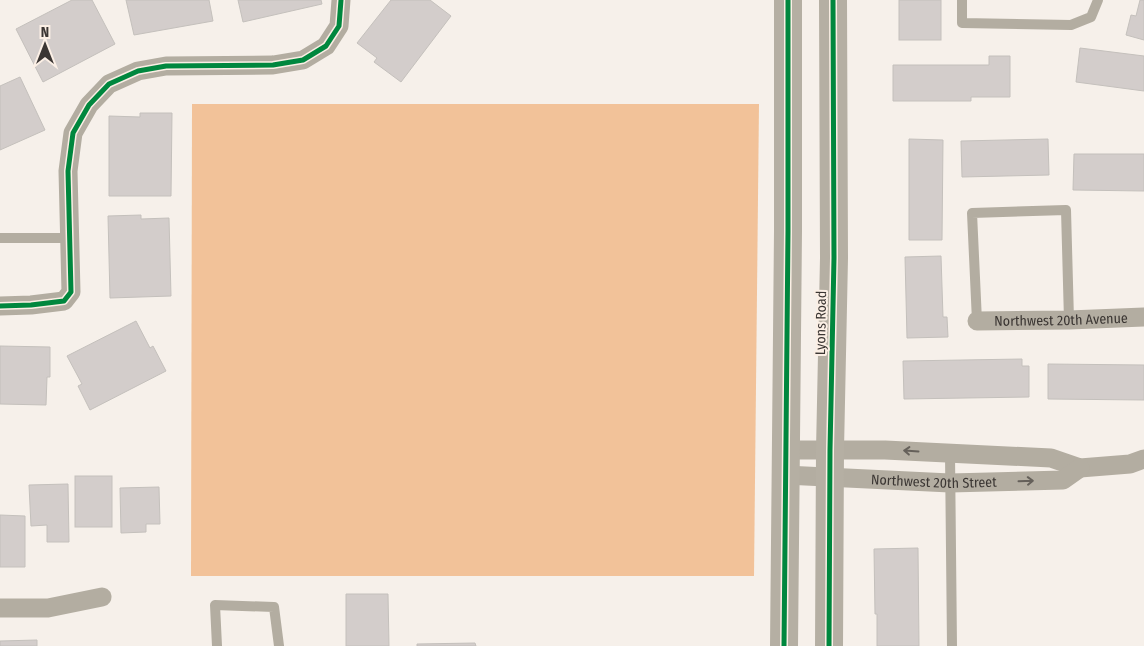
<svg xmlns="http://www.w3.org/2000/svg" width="1144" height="646" font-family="'Fira Sans Condensed',sans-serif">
<rect width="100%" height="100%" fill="#f6f0ea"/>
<!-- forest -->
<path fill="#f2c299" d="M 192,104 L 759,104 L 754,576 L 191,576 Z"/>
<!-- building -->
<g fill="#d3cdcb" stroke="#c4c0bc">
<path d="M 72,0 L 92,0 L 115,44 L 43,82 L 16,29 Z"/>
<path d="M 126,0 L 209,0 L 213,21 L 134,35 Z"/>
<path d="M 238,0 L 321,0 L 322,4 L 243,22 Z"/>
<path d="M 391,0 L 430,0 L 451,16 L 401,82 L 374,62 L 377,58 L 357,43 Z"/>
<rect x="899" y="0" width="42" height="40"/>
<path d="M 1140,0 L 1144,0 L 1144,40 L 1126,35 L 1131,15 L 1136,16 Z"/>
<path d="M 1080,48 L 1144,56 L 1144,91 L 1076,82 Z"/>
<path d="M 989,56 L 1010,56 L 1010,97 L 971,97 L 971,101 L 893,101 L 893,65 L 989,65 Z"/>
<path d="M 20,77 L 45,130 L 0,150 L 0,86 Z"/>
<path d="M 140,113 L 172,113 L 171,196 L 109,196 L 109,116 L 140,117 Z"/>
<path d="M 909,139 L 943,140 L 942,240 L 909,240 Z"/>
<path d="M 1048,139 L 1049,175 L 962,177 L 961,141 Z"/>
<path d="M 1074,154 L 1144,154 L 1144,191 L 1073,190 Z"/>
<path d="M 141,215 L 141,219 L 169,218 L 171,296 L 110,298 L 108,216 Z"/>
<path d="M 941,256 L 943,317 L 947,317 L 948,337 L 907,338 L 905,257 Z"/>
<path d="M 136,321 L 150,348 L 153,346 L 166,371 L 90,410 L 78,386 L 82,384 L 67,356 Z"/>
<path d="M 0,346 L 50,347 L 50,377 L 47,377 L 46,405 L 0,404 Z"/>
<path d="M 1022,359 L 1022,366 L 1029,366 L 1029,397 L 904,399 L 903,361 Z"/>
<path d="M 1048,364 L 1144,365 L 1144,400 L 1048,399 Z"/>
<rect x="75" y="476" width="37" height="51"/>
<path d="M 68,484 L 69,542 L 47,542 L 47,525 L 31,526 L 29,485 Z"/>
<path d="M 159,487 L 160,524 L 146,524 L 146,532 L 121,533 L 120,488 Z"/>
<path d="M 0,515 L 25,516 L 25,567 L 0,567 Z"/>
<path d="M 918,548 L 919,646 L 877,646 L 877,614 L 875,614 L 874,549 Z"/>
<path d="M 346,594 L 388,594 L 389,646 L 346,646 Z"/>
<path d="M 37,640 L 37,646 L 0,646 L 0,641 Z"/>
<path d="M 475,643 L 476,646 L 417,646 L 417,644 Z"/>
</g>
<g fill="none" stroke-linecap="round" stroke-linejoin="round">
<!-- service -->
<g stroke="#b3ada1" stroke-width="10">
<path d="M 962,0 L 962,23 L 1071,25 L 1091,17 L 1098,0"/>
<path d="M 0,238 L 70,238"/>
<path d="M 977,321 L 972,213 L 1066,210 L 1069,320"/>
<path d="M 950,454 L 952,646"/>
<path d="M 217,646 L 215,605 L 274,607 L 279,646"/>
</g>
<!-- minor -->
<g stroke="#b3ada1" stroke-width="19">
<path d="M 0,306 L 31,305 L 64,301 L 71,292 L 68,171 L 73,133 L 89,105 L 109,84 L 138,71 L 166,66 L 273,65 L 303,60 L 326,46 L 339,26 L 341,0"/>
<path id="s1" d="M 977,321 L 1069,320 L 1144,317"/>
<path d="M 785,450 L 885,450 L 1051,458 L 1080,468 L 1130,464 L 1144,459"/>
<path id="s2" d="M 785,475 L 950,483 L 1063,480 L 1080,468"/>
<path d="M 0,608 L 48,608 L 102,597"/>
</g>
<!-- primary -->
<g stroke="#b5afa3" stroke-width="28">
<path d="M 784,646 L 788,231 L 788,0"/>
<path d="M 829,646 L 830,450 L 834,258 L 833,0"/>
</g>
<!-- cycleway casing -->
<g stroke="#fbefe5" stroke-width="8">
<g id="cycleway">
<path d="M 0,306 L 31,305 L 64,301 L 71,292 L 68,171 L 73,133 L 89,105 L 109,84 L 138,71 L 166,66 L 273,65 L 303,60 L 326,46 L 339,26 L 341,0"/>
<path d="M 784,646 L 788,231 L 788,0"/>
<path d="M 829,646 L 830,450 L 834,258 L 833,0"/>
</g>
</g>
<!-- cycleway -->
<use href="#cycleway" stroke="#00873e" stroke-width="5"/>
</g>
<!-- one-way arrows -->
<defs><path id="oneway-shaft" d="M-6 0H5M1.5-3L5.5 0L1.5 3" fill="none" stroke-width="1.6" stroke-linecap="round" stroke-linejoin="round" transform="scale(1.25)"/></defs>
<g stroke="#65605a">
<use href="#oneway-shaft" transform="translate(911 451) rotate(-176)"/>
<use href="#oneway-shaft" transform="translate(1026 481) rotate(-2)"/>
</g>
<g text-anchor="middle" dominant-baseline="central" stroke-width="4" stroke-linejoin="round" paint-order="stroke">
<!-- street labels -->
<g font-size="14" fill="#3b3633" stroke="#fbefe5">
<text stroke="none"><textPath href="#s1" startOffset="84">Northwest 20th Avenue</textPath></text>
<text transform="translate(821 323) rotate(-89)">Lyons Road</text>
<text stroke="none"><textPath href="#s2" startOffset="149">Northwest 20th Street</textPath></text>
</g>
</g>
<!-- north arrow -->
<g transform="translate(45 45)" stroke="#fbefe5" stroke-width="4" paint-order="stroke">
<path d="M0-4L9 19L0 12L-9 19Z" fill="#3b3633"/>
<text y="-8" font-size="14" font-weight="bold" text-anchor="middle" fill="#3b3633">N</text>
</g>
</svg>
